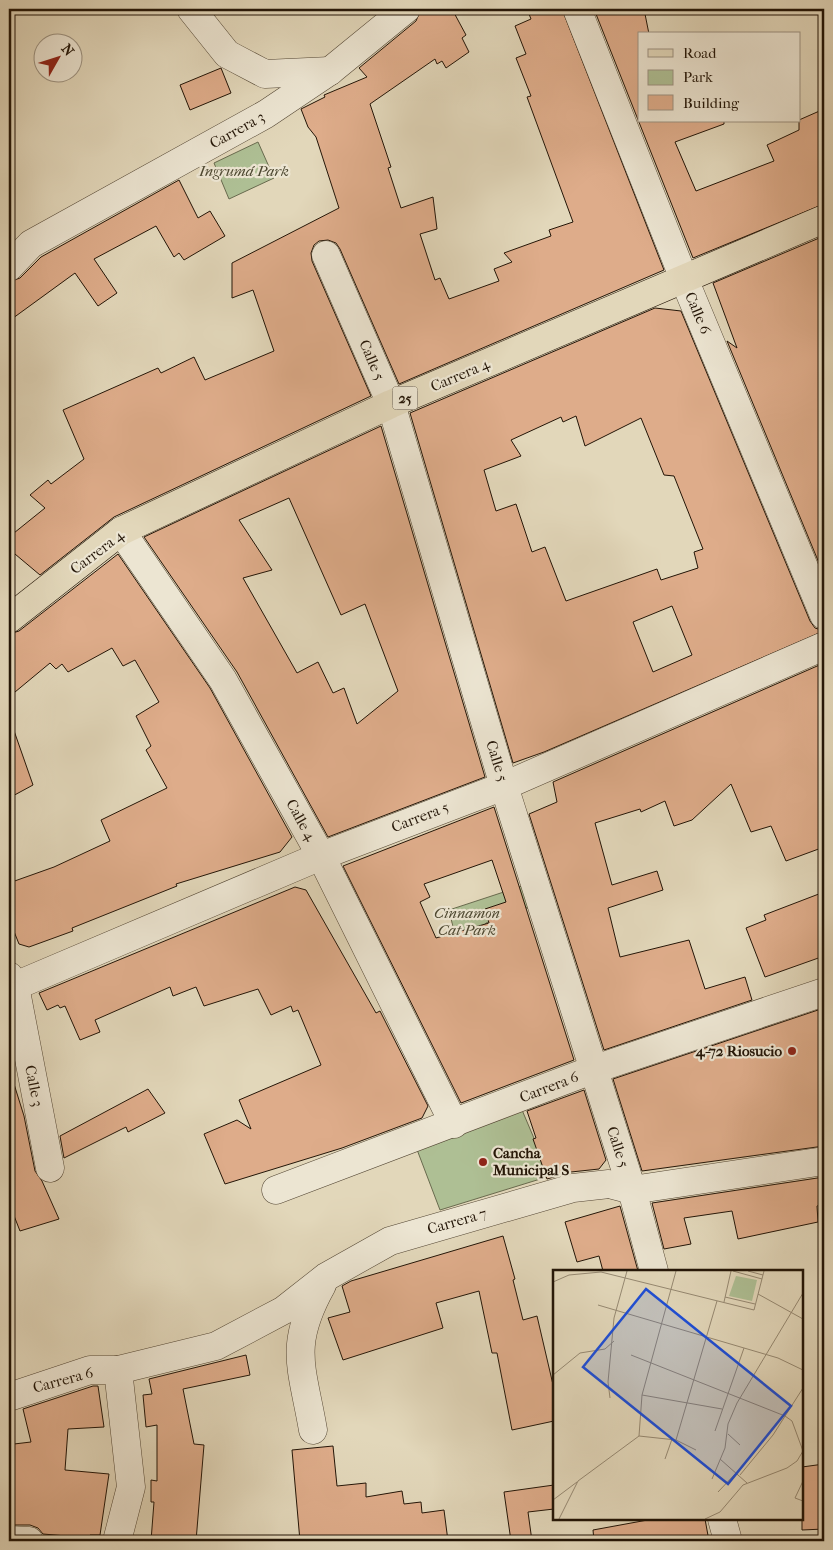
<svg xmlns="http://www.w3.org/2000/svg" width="833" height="1550" font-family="'IM FELL French Canon',serif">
<rect width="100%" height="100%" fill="#e2d7ba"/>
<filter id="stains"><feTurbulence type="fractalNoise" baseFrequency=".004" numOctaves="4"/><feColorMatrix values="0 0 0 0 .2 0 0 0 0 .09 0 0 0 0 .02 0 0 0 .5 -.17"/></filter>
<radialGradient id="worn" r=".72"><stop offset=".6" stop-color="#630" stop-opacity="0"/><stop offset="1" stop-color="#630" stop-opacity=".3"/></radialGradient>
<!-- green -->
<g fill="#aebf94" stroke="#686a4e">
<path d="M 258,142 L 274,178 L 229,199 L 214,163 Z"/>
<path d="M 522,886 L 539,912 L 524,907 L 486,923 L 478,933 L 458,948 L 449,910 Z"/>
<path d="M 522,1110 L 550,1176 L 440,1210 L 416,1147 Z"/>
</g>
<!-- building -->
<g fill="#deac8a" stroke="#231507" fill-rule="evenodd">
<path d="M 421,9 L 452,9 L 466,35 L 462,38 L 469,52 L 446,68 L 442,61 L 437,64 L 435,59 L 370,104 L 391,167 L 388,168 L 401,208 L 433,197 L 437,229 L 420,234 L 435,280 L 440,278 L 449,299 L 499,281 L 494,269 L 512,262 L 504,253 L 551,236 L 549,230 L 573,222 L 527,97 L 531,96 L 516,58 L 526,54 L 515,26 L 531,19 L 527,9 L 562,9 L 664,270 L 399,384 L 340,249 L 336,243 L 328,240 L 319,241 L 314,245 L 311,253 L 312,261 L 371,396 L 114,517 L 40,575 L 9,549 L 9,537 L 45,508 L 30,495 L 48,480 L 51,484 L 84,459 L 63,410 L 158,368 L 161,373 L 194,357 L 205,380 L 274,351 L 253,290 L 232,298 L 232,263 L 339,208 L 316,137 L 308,127 L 301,109 L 325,97 L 324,95 L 367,77 L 359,68 L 416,21 Z"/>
<path d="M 594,9 L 644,9 L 649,34 L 639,34 L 639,121 L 724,121 L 724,124 L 675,142 L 696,191 L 774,161 L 767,145 L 799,130 L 799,120 L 824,109 L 824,204 L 693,258 Z"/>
<path d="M 221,68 L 231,93 L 190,110 L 180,85 Z"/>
<path d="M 179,180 L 198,218 L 210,211 L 225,236 L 184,260 L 179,253 L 174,257 L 156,226 L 94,259 L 117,293 L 98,306 L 75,273 L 9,321 L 9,282 L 20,278 L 41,257 Z"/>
<path d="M 824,236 L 824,575 L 727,341 L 737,348 L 713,283 Z"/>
<path d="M 655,308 L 681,311 L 810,621 L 815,628 L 824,631 L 544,752 L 513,763 L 410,413 ZM 576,416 L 585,446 L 641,418 L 664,475 L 674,476 L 703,549 L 694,552 L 698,568 L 661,580 L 657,569 L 566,601 L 545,547 L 532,552 L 516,504 L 496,511 L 484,470 L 521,456 L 511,440 L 561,417 L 563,422 ZM 672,606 L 692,655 L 653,672 L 633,622 Z"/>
<path d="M 381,426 L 485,777 L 328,837 L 237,672 L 144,537 ZM 289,498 L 341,615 L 365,604 L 398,691 L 357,724 L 344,688 L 333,693 L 318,662 L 297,673 L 243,578 L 272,570 L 239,520 Z"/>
<path d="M 118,554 L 210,688 L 292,837 L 280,852 L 176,884 L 177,886 L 72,928 L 73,931 L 29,947 L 19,944 L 9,919 L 9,883 L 54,867 L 110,841 L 101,820 L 167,788 L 146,750 L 151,746 L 136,716 L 159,702 L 135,660 L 123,666 L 112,648 L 68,672 L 62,664 L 56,669 L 50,663 L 9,697 L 9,634 L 19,631 Z"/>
<path d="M 824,663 L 824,847 L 786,861 L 771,826 L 751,832 L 731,784 L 692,820 L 674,826 L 665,801 L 641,812 L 640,809 L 595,823 L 612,885 L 657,871 L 663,890 L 608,908 L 620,957 L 689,940 L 705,989 L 745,977 L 752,1000 L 604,1050 L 529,814 L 557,802 L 553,782 Z"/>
<path d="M 12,725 L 33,785 L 9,798 L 9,726 Z"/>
<path d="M 494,807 L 574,1060 L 461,1103 L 343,866 ZM 492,860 L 506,902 L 485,909 L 489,923 L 436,938 L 420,902 L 430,897 L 424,884 Z"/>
<path d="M 295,887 L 306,890 L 376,1013 L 380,1011 L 428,1106 L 422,1118 L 342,1148 L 225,1184 L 204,1134 L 237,1120 L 251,1129 L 239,1100 L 321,1065 L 298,1010 L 293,1012 L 291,1006 L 271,1015 L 258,989 L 204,1006 L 196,987 L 173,996 L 170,987 L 95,1020 L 100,1032 L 80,1040 L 65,1006 L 60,1008 L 58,1005 L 47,1010 L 39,993 Z"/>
<path d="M 824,892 L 824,956 L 765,977 L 746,928 L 766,920 L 764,915 Z"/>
<path d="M 824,1008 L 824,1146 L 642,1171 L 613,1079 Z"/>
<path d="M 14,1084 L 24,1116 L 35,1171 L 42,1181 L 59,1219 L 20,1231 L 9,1203 L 9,1085 Z"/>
<path d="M 148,1089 L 165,1113 L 128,1132 L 126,1127 L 64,1158 L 60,1136 Z"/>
<path d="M 584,1090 L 606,1160 L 599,1169 L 571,1172 L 547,1179 L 533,1139 L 536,1138 L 527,1111 Z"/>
<path d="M 824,1177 L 824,1204 L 817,1206 L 818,1222 L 738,1239 L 732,1211 L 684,1218 L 691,1244 L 664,1249 L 652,1203 Z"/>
<path d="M 620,1206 L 638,1271 L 603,1271 L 599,1256 L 577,1262 L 565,1222 Z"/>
<path d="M 503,1236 L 515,1279 L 513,1280 L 523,1320 L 537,1316 L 554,1389 L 554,1421 L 512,1430 L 497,1353 L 492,1353 L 479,1291 L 436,1303 L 443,1328 L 343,1360 L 328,1318 L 350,1312 L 342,1286 L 351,1281 Z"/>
<path d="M 246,1355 L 250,1375 L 183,1389 L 194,1444 L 204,1445 L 196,1541 L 151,1541 L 154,1502 L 151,1502 L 151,1480 L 157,1481 L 157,1425 L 146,1427 L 143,1395 L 152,1394 L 149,1379 Z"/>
<path d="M 93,1386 L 98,1386 L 104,1427 L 68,1429 L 65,1470 L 109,1474 L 100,1535 L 90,1535 L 90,1538 L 43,1534 L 38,1528 L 30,1525 L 9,1525 L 9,1447 L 14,1448 L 14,1444 L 31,1442 L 23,1409 Z"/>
<path d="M 333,1446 L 337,1486 L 366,1483 L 366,1497 L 402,1491 L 404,1504 L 421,1502 L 422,1513 L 444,1510 L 448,1541 L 300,1541 L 292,1450 Z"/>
<path d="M 824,1464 L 824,1529 L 802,1530 L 802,1467 Z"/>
<path d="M 554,1485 L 554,1509 L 528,1512 L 532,1541 L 511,1541 L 504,1492 Z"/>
<path d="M 653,1519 L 705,1519 L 709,1541 L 594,1541 L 593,1530 Z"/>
</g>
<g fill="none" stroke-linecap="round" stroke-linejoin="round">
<!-- minor casing -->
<g stroke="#534634" stroke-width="29">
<g id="minor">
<path d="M 191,9 L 227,54 L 265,74 L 330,71"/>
<path d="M 577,9 L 684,279 L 824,615"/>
<path d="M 326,255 L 391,404 L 504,786 L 632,1190 L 654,1271"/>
<path d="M 9,267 L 31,244 L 266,114 L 330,71 L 406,9"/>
<path d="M 121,531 L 223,680 L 321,856 L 454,1124"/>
<path d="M 9,976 L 15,986 L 50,1168"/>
<path d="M 15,986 L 321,856 L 504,786 L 824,646"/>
<path d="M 276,1190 L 592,1070 L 824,992"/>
<path d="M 9,1397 L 90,1370 L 118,1370 L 216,1346 L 284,1310 L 326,1277 L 390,1241 L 573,1188 L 609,1184 L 632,1190 L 824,1161"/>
<path d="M 313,1430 C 302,1366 288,1346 322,1285"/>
<path d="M 722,1519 L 728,1541"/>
<path d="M 9,1540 L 29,1541"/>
<path d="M 117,1541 L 131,1487 L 118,1370"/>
</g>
</g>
<!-- major casing -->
<g stroke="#231507" stroke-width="29">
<path id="major" d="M 9,619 L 121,531 L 391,404 L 824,219"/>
</g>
<!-- minor -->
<use href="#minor" stroke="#ece5d2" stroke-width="28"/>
<!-- major -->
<use href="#major" stroke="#e2d7ba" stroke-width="28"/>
</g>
<!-- markers -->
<g fill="#8f2418" stroke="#ece5d2" stroke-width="2">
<circle cx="792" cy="1051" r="5"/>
<circle cx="483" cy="1162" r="5"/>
</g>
<g text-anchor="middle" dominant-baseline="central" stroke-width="4.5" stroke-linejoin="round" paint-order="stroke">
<!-- shield labels -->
<rect fill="#ece5d2" stroke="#5f5344" stroke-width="1" x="392.5" y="386.5" width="25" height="23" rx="4"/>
<g font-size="14" font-weight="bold" fill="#231507">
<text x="405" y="398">25</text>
</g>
<!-- street labels -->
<g font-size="15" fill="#231507" stroke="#ece5d2">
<text transform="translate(237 130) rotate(-29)">Carrera 3</text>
<text transform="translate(698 313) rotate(67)">Calle 6</text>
<text transform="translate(372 360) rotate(67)">Calle 5</text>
<text transform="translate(460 375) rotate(-23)">Carrera 4</text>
<text transform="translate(97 552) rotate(-37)">Carrera 4</text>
<text transform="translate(497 761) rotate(73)">Calle 5</text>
<text transform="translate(420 817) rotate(-21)">Carrera 5</text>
<text transform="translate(301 820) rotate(61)">Calle 4</text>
<text transform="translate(34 1086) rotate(79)">Calle 3</text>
<text transform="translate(549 1087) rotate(-21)">Carrera 6</text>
<text transform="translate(618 1147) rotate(72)">Calle 5</text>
<text transform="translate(457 1221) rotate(-16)">Carrera 7</text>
<text transform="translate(63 1380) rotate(-15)">Carrera 6</text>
</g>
<!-- park labels -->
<g font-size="15" font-style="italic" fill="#4d4831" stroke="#ece5d2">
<text x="244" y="171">Ingrumá Park</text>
<text x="467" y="913">Cinnamon<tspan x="467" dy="17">Cat Park</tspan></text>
</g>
<!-- poi labels -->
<g font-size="15" font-weight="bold" fill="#231507" stroke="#ece5d2" text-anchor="end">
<text x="782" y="1051">4-72 Riosucio</text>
<text x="493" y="1153" text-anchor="start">Cancha<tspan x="493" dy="17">Municipal S</tspan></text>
</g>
</g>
<!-- overview -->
<g transform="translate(553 1270)">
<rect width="250" height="250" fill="#e2d7ba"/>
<path d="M 183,6 L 204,10 L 199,31 L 176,26 Z" fill="#aebf94"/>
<path fill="none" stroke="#968972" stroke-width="1" d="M 180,1 L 209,9M 195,1 L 210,5M 0,12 L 16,5 L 48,2 L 201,40 L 211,1M 205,24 L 250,49M 172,27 L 202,34M 171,32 L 178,1M 45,35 L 225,88 L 250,100M 78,85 L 232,146 L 239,151 L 250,181M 0,105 L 27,83 L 52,79 L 61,71M 89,125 L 169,139M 57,128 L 55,112 L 61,48 L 74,1M 162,161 L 191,78M 175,164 L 187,175M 86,166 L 123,170 L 143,180M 123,170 L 164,31M 112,189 L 119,169M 167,189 L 194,213M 187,205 L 220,165 L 250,118M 159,209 L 172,178 L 175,154 L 184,133 L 250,23M 250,211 L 242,228 L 250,231M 165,222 L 183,203M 0,230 L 24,212M 6,249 L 25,211 L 86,166 L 89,125 L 123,1M 152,249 L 167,242 L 190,215 L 234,198 L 244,191 L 250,181"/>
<path fill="#1d4ed8" fill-opacity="0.15" stroke="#1d4ed8" stroke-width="2.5" d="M 93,19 L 238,136 L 175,214 L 30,97 Z"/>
<rect width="250" height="250" fill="none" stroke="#231507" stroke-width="2.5"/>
</g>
<!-- margin -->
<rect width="833" height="1550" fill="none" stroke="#e2d7ba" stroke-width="30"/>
<rect x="10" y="10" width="813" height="1530" fill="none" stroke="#231507" stroke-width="2.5"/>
<rect x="15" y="15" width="803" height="1520" fill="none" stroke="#231507"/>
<!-- legend -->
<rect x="638" y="32" width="162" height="90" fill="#ece5d2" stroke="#9c9281"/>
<rect x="648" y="49" width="25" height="8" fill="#e2d7ba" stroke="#9c9281"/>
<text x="683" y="58" font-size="15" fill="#231507">Road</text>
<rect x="648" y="70" width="25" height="15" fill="#aebf94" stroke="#9c9281"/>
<text x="683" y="82" font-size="15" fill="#231507">Park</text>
<rect x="648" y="95" width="25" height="15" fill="#deac8a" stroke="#9c9281"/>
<text x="683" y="108" font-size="15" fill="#231507">Building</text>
<!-- north arrow -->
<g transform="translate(58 58) rotate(51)"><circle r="24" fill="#ece5d2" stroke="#9c9281"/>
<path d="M0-4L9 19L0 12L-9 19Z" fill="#8f2418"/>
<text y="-8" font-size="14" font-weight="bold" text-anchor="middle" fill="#231507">N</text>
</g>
<rect width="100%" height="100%" filter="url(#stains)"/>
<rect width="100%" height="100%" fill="url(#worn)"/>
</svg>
